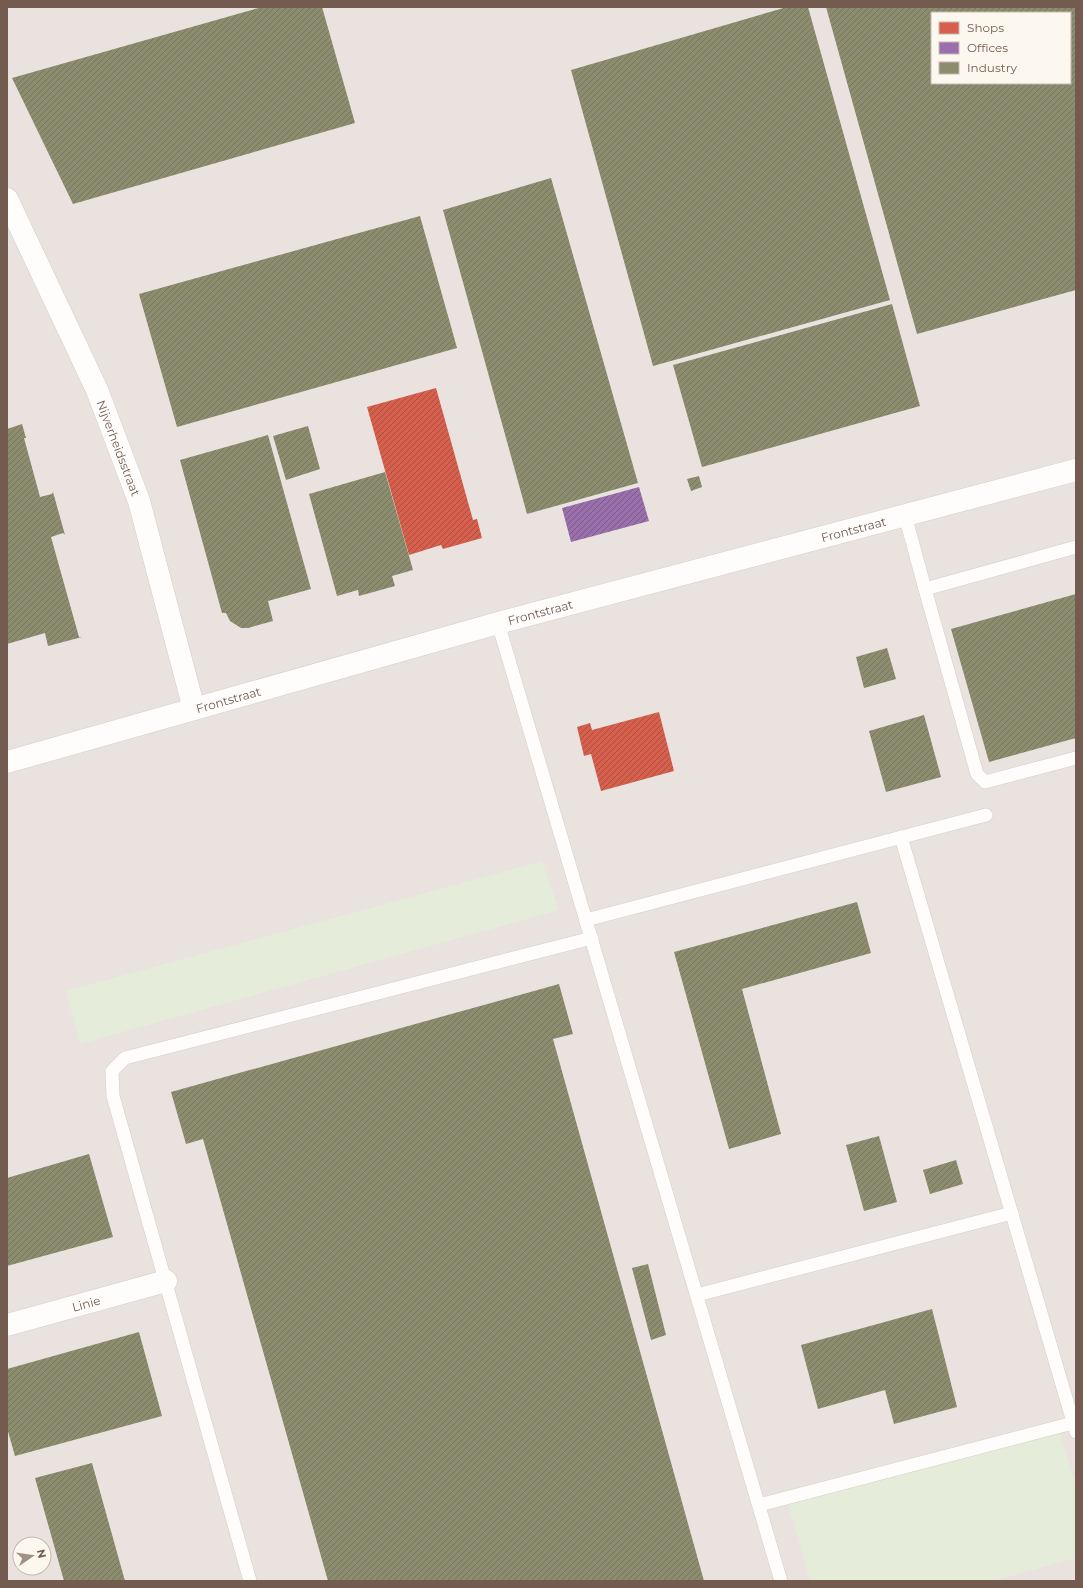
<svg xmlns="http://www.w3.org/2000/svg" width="1083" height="1588" font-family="Montserrat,sans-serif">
<defs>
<pattern id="shops-hatch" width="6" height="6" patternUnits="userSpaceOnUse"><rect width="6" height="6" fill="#d6604d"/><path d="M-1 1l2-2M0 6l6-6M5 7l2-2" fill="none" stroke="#a94f40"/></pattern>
<pattern id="offices-hatch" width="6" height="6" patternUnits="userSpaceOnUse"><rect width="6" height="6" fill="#9970ab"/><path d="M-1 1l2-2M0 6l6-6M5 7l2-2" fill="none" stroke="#7b5b86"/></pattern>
<pattern id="industry-hatch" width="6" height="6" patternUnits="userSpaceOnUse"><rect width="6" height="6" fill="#8c8c6e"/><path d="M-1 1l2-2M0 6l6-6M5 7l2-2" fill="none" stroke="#77755d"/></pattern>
</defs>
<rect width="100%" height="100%" fill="#f7f2ed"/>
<!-- industrial -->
<path fill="#e9e2de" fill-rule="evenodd" d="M 7,7 L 1076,7 L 1076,1581 L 7,1581 ZM 932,13 L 1070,13 L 1070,83 L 932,83 ZM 20,1544 L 44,1544 L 44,1568 L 20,1568 Z"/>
<!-- grass -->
<g fill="#e5ecd9">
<path d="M 542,861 L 559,910 L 80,1044 L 66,991 Z"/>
<path d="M 1058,1428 L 1076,1485 L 1076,1558 L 992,1581 L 810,1581 L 787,1501 Z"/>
</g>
<!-- shops -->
<g fill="url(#shops-hatch)">
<path d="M 436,388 L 473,520 L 477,519 L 482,538 L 443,549 L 441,545 L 409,555 L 367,407 Z"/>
<path d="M 659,712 L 674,771 L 601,791 L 591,754 L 584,756 L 577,727 L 590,723 L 592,730 Z"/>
</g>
<!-- offices -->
<path fill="url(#offices-hatch)" d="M 639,487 L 649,521 L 571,542 L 562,508 Z"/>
<!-- industry -->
<g fill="url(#industry-hatch)" fill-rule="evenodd">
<path d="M 262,7 L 322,7 L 355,123 L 73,204 L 12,78 Z"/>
<path d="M 787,7 L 808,7 L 890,300 L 653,366 L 571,70 Z"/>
<path d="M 826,7 L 1076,7 L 1076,290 L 917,334 ZM 932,13 L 1070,13 L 1070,83 L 932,83 Z"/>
<path d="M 551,178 L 638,483 L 527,514 L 443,210 Z"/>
<path d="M 420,216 L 457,348 L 177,427 L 139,294 Z"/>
<path d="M 892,304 L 920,406 L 702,467 L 673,365 Z"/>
<path d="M 22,424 L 26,438 L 24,438 L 40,497 L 52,494 L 53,492 L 65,535 L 63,533 L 51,537 L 79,637 L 82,637 L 48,646 L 45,633 L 7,644 L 7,429 Z"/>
<path d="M 308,426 L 320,469 L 286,480 L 273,436 Z"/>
<path d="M 268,435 L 311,589 L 268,601 L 273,621 L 248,628 L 241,628 L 230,621 L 226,613 L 222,613 L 180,460 Z"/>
<path d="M 385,472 L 413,570 L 392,576 L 395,586 L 359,596 L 358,590 L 337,596 L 309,494 Z"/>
<path d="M 699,476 L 702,487 L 691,491 L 687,479 Z"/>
<path d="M 1076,594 L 1076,738 L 989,762 L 951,629 Z"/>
<path d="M 887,648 L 896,679 L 864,688 L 856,657 Z"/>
<path d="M 924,715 L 941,777 L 886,792 L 869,731 Z"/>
<path d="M 857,902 L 871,953 L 742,989 L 781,1134 L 729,1149 L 674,952 Z"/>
<path d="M 559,984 L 573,1034 L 553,1039 L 704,1581 L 328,1581 L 203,1139 L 186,1144 L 171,1092 Z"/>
<path d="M 879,1136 L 897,1202 L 864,1211 L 846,1145 Z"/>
<path d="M 89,1154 L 113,1237 L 7,1266 L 7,1178 Z"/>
<path d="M 956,1160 L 963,1184 L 930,1194 L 923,1170 Z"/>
<path d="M 648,1264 L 666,1335 L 651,1340 L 632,1268 Z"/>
<path d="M 932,1309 L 957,1407 L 894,1424 L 885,1390 L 818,1409 L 801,1345 Z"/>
<path d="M 139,1332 L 162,1416 L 15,1456 L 7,1428 L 7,1369 Z"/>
<path d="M 92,1463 L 125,1581 L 64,1581 L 35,1478 Z"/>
</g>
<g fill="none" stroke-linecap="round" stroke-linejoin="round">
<!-- service casing -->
<g stroke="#d4cec8" stroke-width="14">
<g id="service">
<path d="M 905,515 L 925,589 L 1076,547"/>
<path d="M 925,589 L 977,774 L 985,782 L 1076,758"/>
<path d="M 498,623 L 781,1581"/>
<path d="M 901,837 L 1076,1432"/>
<path d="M 586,920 L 986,815"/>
<path d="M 697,1295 L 1012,1213"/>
<path d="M 759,1505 L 1073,1423"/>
<path d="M 250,1581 L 113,1096 L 112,1071 L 125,1058 L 592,938"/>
</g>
</g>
<!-- minor casing -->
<g stroke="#d4cec8" stroke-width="23">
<g id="minor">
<path id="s1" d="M 7,199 L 97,390 L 139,501 L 194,709"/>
<path id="s2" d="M 7,762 L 498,623 L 1076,470"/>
<path id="s3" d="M 7,1325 L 166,1281"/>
</g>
</g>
<!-- service -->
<use href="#service" stroke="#fefdfc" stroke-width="13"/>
<!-- minor -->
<use href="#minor" stroke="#fefdfc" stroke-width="22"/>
</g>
<g text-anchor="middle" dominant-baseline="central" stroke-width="4" stroke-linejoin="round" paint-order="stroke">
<!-- street labels -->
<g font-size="12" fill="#735b4f" stroke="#fdf8ef">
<text stroke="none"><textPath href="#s1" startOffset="273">Nijverheidsstraat</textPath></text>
<text stroke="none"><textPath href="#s2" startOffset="878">Frontstraat</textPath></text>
<text stroke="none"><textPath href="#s2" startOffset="554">Frontstraat</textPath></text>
<text stroke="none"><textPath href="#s2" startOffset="230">Frontstraat</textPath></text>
<text stroke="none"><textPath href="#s3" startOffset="82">Linie</textPath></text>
</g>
</g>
<!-- border -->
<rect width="1083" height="1588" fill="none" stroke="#735b4f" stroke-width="16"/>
<!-- legend -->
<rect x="931" y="12" width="140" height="72" fill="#fdf8ef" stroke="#c6b9af"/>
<rect x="939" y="22" width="20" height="12" fill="#d6604d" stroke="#c6b9af"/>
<text x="967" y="32" font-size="12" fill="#735b4f">Shops</text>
<rect x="939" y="42" width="20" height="12" fill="#9970ab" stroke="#c6b9af"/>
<text x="967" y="52" font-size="12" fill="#735b4f">Offices</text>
<rect x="939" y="62" width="20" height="12" fill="#8c8c6e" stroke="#c6b9af"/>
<text x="967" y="72" font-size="12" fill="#735b4f">Industry</text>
<!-- north arrow -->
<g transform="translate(32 1556) rotate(77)"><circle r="19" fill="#fdf8ef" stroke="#c6b9af"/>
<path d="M0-3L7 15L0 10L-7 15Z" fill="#a19086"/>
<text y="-6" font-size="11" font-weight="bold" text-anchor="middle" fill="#735b4f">N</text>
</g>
</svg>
